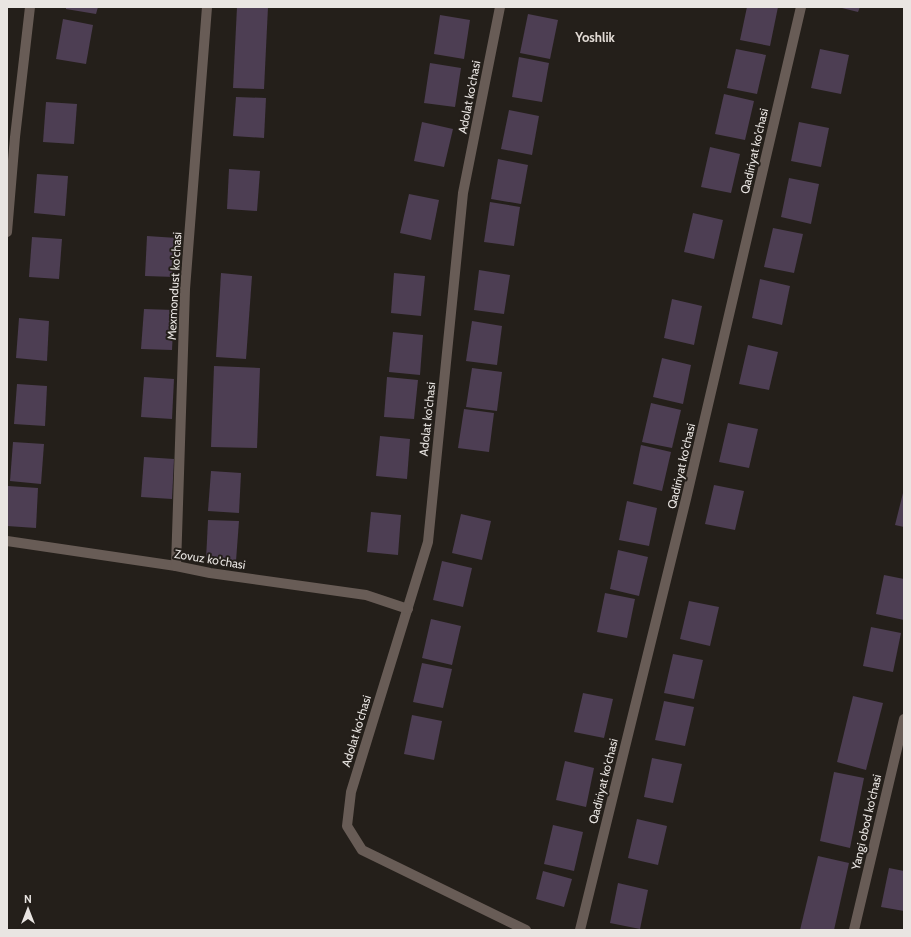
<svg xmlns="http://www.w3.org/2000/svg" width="911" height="937" font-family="Cabin,sans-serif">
<rect width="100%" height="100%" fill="#241f1a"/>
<!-- building -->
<g fill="#4d3e53">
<path d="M 66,7 L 98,7 L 96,14 L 66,9 Z"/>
<path d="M 237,7 L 268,7 L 264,89 L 233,88 Z"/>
<path d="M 747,7 L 778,7 L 770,46 L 740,40 Z"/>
<path d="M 838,7 L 860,7 L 858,12 Z"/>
<path d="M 528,14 L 558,20 L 550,59 L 520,53 Z"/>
<path d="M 440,15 L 470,20 L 464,59 L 434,54 Z"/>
<path d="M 63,19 L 93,25 L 86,64 L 56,59 Z"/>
<path d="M 736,49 L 766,55 L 757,94 L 727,88 Z"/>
<path d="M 820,49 L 849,55 L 841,94 L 811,88 Z"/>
<path d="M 519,57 L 549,63 L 542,102 L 512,97 Z"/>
<path d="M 430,63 L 461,68 L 455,107 L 424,103 Z"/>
<path d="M 724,94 L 754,101 L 745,140 L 715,134 Z"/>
<path d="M 236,97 L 266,98 L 264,138 L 233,136 Z"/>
<path d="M 46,102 L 77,104 L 74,144 L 43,142 Z"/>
<path d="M 509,110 L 539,116 L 532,155 L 501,149 Z"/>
<path d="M 422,122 L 453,129 L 444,167 L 414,161 Z"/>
<path d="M 799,122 L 829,128 L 821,167 L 791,161 Z"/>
<path d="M 710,147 L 740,154 L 731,193 L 701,187 Z"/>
<path d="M 498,159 L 528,165 L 521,204 L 491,199 Z"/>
<path d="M 229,169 L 260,171 L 257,211 L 227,209 Z"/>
<path d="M 37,174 L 68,176 L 65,216 L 34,213 Z"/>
<path d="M 789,178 L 819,184 L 811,224 L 781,217 Z"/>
<path d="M 409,194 L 439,200 L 431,240 L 400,233 Z"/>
<path d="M 490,202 L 520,207 L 514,246 L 484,242 Z"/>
<path d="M 693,213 L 723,220 L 714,259 L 684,252 Z"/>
<path d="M 773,228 L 803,234 L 794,273 L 764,267 Z"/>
<path d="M 147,236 L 177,238 L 175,277 L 145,276 Z"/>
<path d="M 32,237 L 62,239 L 59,279 L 29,277 Z"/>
<path d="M 479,270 L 510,275 L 504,314 L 474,310 Z"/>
<path d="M 221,273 L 252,276 L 246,359 L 216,357 Z"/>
<path d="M 394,273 L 425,276 L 421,316 L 391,313 Z"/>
<path d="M 760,279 L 790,286 L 782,325 L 752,318 Z"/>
<path d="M 672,299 L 702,306 L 694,345 L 664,338 Z"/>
<path d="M 144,309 L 174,310 L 172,350 L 141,349 Z"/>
<path d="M 19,318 L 49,321 L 47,361 L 16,358 Z"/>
<path d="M 472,321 L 502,326 L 497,365 L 466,361 Z"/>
<path d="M 393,332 L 423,335 L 420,375 L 389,372 Z"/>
<path d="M 748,345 L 778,352 L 769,390 L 739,384 Z"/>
<path d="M 662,358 L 691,365 L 683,404 L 653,397 Z"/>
<path d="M 214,366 L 260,368 L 257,448 L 211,447 Z"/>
<path d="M 472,368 L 502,372 L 497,411 L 466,407 Z"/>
<path d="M 144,377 L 174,379 L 172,419 L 141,417 Z"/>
<path d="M 387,377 L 418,380 L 414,419 L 384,417 Z"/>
<path d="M 17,384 L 47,386 L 45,426 L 14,424 Z"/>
<path d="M 651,403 L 681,410 L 672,448 L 642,442 Z"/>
<path d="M 464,409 L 494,413 L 489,452 L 458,448 Z"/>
<path d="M 728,423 L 758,429 L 749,468 L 719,462 Z"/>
<path d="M 380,436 L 410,439 L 407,479 L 376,476 Z"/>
<path d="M 13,442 L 44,444 L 41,484 L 10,481 Z"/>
<path d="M 641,445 L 671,452 L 662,491 L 633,484 Z"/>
<path d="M 144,457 L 174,459 L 172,499 L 141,497 Z"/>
<path d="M 211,471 L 241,473 L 239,513 L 208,511 Z"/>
<path d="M 714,485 L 744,491 L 735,530 L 705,524 Z"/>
<path d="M 8,486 L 38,488 L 36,528 L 7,526 Z"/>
<path d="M 903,493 L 904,493 L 904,527 L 895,525 Z"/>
<path d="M 627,501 L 657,508 L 649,546 L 619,540 Z"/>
<path d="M 371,512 L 401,515 L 398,555 L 367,552 Z"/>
<path d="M 461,514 L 491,521 L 482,560 L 452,553 Z"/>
<path d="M 208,520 L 239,521 L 236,561 L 206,560 Z"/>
<path d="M 618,550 L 648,557 L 639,596 L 610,589 Z"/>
<path d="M 442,561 L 472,568 L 463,607 L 433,600 Z"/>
<path d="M 884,575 L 904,579 L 904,620 L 876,614 Z"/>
<path d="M 605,593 L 635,599 L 627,638 L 597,632 Z"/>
<path d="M 689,601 L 719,607 L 710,646 L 680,639 Z"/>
<path d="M 431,619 L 461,626 L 452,665 L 422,658 Z"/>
<path d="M 871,627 L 901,633 L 893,672 L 863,666 Z"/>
<path d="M 673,654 L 703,660 L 694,699 L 664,693 Z"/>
<path d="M 422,663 L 452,669 L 443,708 L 413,702 Z"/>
<path d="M 583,693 L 613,699 L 604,738 L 574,732 Z"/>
<path d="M 853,696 L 883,703 L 866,770 L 837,762 Z"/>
<path d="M 664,701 L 694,707 L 685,746 L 655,740 Z"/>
<path d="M 412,715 L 442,721 L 434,760 L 404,754 Z"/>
<path d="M 652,758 L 682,764 L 673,803 L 644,797 Z"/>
<path d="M 565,761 L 594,768 L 586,807 L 556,800 Z"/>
<path d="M 834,772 L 864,778 L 850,848 L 820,841 Z"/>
<path d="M 637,819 L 667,826 L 658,865 L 628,858 Z"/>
<path d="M 553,825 L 583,832 L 574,871 L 544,864 Z"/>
<path d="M 818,856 L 849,863 L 834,930 L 800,930 Z"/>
<path d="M 889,868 L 904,871 L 904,911 L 881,907 Z"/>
<path d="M 543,871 L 572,879 L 564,907 L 536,899 Z"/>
<path d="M 618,883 L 648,890 L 640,929 L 610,923 Z"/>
</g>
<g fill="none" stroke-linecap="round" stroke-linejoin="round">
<!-- minor -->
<g stroke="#685c56" stroke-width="10">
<path d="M 500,7 L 463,193 L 428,542 L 351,792 L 347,826 L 362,850 L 526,930"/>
<path d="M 7,232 L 15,137 L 30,7"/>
<path d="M 7,541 L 176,566 L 210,573 L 366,595 L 408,609"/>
<path d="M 176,566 L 185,289 L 207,7"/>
<path d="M 580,930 L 686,499 L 801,7"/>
<path d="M 854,930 L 904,719"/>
</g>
</g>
<g text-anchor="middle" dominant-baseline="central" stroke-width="4" stroke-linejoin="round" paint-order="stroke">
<!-- street labels -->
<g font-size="12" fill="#e9e5e2" stroke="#241f1a">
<text transform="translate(469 97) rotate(-79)">Adolat ko'chasi</text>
<text transform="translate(754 151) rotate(-77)">Qadiriyat ko'chasi</text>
<text transform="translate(174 286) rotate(-87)">Mexmondust ko'chasi</text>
<text transform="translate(427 419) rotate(-84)">Adolat ko'chasi</text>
<text transform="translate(681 466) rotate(-77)">Qadiriyat ko'chasi</text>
<text transform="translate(210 559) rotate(9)">Zovuz ko'chasi</text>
<text transform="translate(356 731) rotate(-73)">Adolat ko'chasi</text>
<text transform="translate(603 781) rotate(-76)">Qadiriyat ko'chasi</text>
<text transform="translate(866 822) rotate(-77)">Yangi obod ko'chasi</text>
</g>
<!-- neighbourhood labels -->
<g font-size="13" font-weight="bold" fill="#e1dad4" stroke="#241f1a">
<text x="595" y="37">Yoshlik</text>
</g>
</g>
<!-- border -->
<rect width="911" height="937" fill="none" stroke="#e9e5e2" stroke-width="16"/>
<!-- north arrow -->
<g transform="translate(28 909)" stroke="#241f1a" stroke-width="3" paint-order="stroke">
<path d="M0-3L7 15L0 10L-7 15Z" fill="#e9e5e2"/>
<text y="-6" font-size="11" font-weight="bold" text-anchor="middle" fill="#e9e5e2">N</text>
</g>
</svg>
